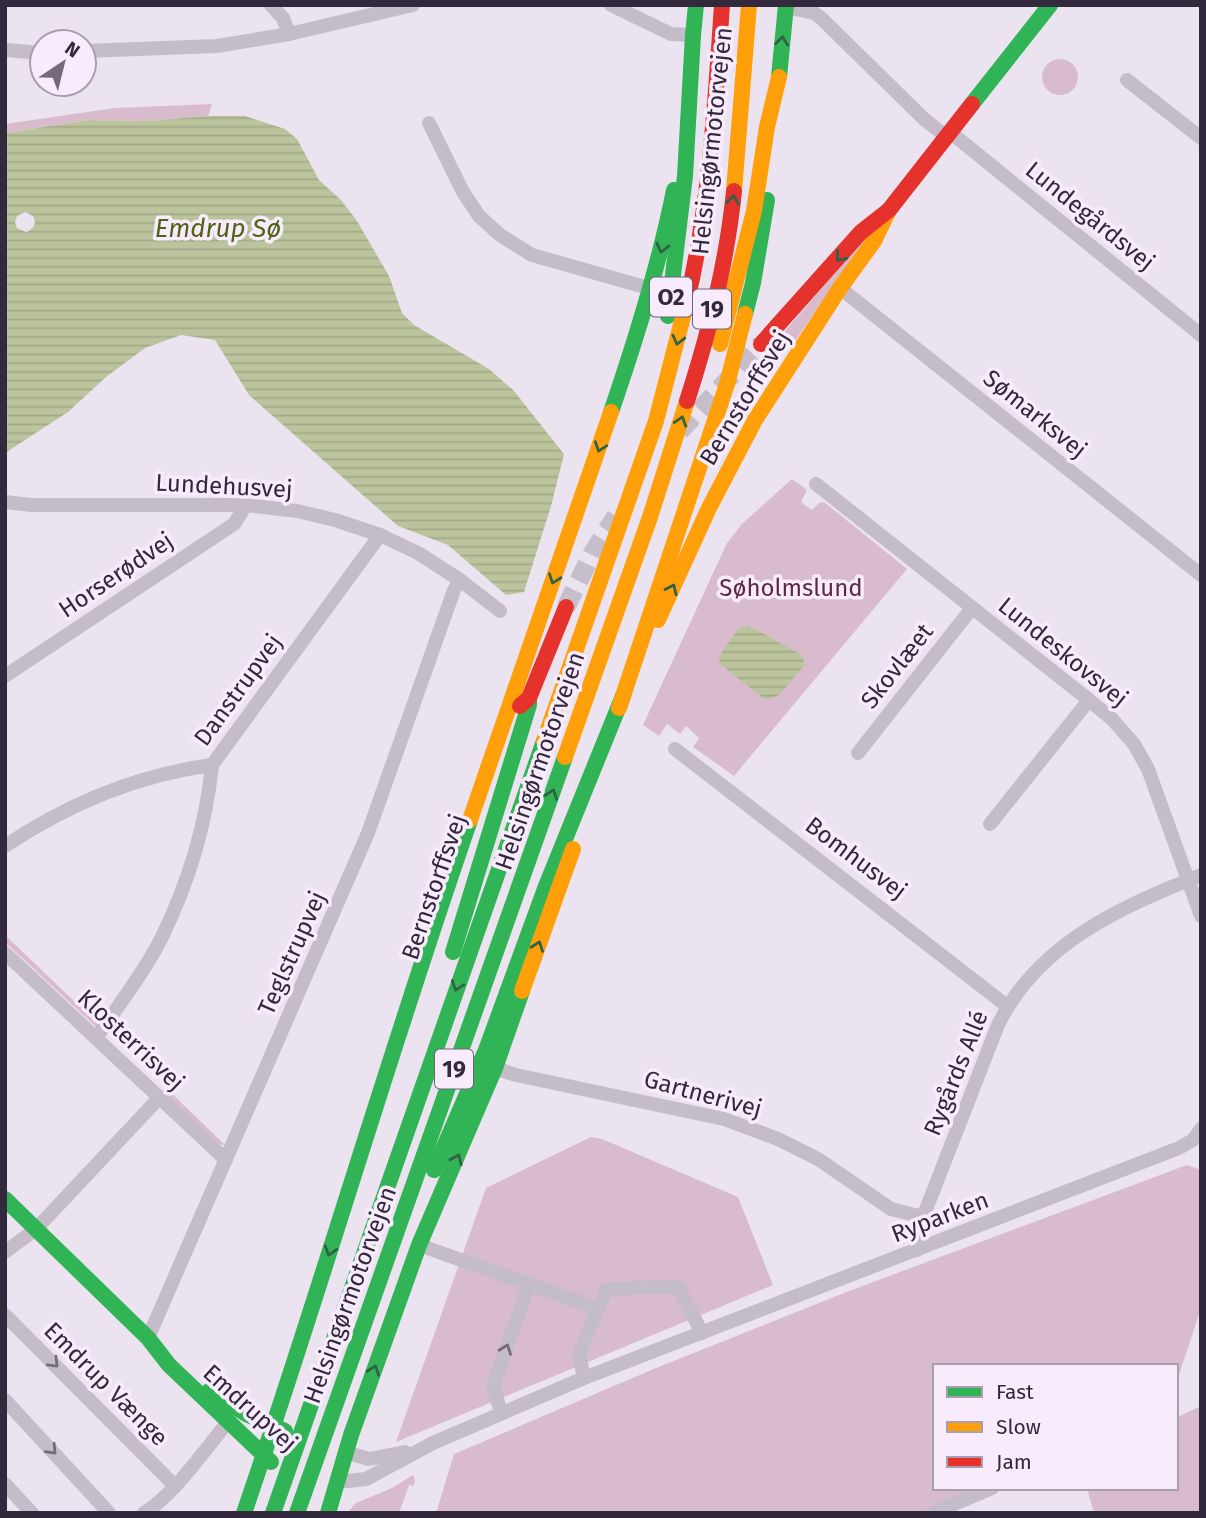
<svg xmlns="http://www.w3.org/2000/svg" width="1206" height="1518" font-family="'Fira Sans',sans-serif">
<defs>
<pattern id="water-rules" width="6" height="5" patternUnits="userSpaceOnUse" patternTransform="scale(1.75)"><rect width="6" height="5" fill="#bcc49d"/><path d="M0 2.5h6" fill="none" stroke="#a2a888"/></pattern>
</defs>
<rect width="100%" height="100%" fill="#ece3f0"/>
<!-- green -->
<g fill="#d8bccd">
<circle cx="1060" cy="77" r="18"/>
<path d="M 212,104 L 208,116 L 149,121 L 88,120 L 5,133 L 5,124 L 115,108 Z"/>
<path d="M 867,236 L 791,347 L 783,347 L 779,338 Z"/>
<path d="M 792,479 L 807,490 L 801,502 L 812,510 L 819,503 L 824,502 L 907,569 L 734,776 L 693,747 L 699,738 L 686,726 L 680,734 L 667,724 L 659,736 L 643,725 L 727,543 L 742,524 Z"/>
<path d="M 5,935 L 99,1025 L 95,1026 L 5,942 Z"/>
<path d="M 166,1088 L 224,1144 L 223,1145 L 218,1144 L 162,1092 Z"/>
<path d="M 591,1137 L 602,1139 L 738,1197 L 773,1285 L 396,1442 L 486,1188 Z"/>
<path d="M 1187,1165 L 1201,1170 L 1201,1308 L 1176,1384 L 1176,1366 L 935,1366 L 935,1488 L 980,1488 L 922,1513 L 436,1513 L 454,1454 L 656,1368 L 849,1291 Z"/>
<path d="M 1201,1406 L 1201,1513 L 1094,1513 L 1087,1488 L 1176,1488 L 1176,1418 Z"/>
<path d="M 413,1475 L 415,1480 L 414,1486 L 409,1485 L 399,1513 L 347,1513 L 356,1503 L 392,1488 Z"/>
</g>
<!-- water -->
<g fill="url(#water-rules)" fill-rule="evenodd">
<path d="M 208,116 L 245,116 L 285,129 L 297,139 L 319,180 L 341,200 L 357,221 L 389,276 L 402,313 L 414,325 L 489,369 L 514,391 L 564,454 L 551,506 L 524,592 L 506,595 L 448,545 L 398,526 L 249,395 L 215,340 L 181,335 L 145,348 L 106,377 L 68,412 L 5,453 L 5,133 L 88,120 L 149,121 ZM 25,212 L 33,216 C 37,223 34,229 26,232 L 17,228 L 15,222 L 17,216 Z"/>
<path d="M 749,626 L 802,655 L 805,665 L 779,695 L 766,700 L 720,664 L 719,656 L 739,628 Z"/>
</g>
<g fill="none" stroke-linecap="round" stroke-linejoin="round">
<!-- secondary-tunnel -->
<g stroke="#c7becc" stroke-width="19" stroke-dasharray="19 10" stroke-linecap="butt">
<path d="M 680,431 L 761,344"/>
<path d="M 566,607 L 593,552 L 616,516"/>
</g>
<!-- street -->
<g stroke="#c5bcca" stroke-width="14">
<path d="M 271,5 L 283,18 L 289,34"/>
<path d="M 611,5 L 671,34 L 693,35"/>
<path d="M 786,7 L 814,13 L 821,18 L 924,119 L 947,137"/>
<path d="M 5,50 L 42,53"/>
<path d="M 84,51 L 217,46 L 289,34 L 413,5"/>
<path d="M 1127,80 L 1201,138"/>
<path d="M 429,123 L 463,192 L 479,216 L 500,235 L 532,255 L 652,289"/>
<path d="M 950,132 L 1201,335"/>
<path d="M 840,288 L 1201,575"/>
<path d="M 816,484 L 1089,700 L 1112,719 L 1134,744 L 1148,769 L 1201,916"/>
<path d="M 5,502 L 31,505 L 246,505 L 297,511 L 335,520 L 380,535 L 418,553 L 460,580 L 500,611"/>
<path d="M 5,676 L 234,524 L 246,505"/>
<path d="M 675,749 L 1007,1006"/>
<path d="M 858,753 L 972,608"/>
<path d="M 990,824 L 1089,700"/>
<path d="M 5,846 C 68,804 137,775 212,765"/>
<path d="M 5,953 L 226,1160"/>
<path d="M 96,1038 C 118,1006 143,974 161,939 C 188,884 206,826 212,765 L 380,535"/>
<path d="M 495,1068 L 516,1075 L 724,1119 L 778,1139 L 818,1159 L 891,1209 L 923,1217"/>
<path d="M 419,1245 L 596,1308"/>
<path d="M 917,1250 L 923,1217 L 998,1025 C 1038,943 1121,907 1201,875"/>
<path d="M 5,1252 L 36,1229 L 159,1098"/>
<path d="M 5,1315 L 174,1485"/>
<path d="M 148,1338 L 368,833 L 454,590 L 460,580"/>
<path d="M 584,1378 L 579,1354 L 606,1290 L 646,1287 L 678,1287 L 702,1333"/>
<path d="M 5,1400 L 109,1513"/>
<path d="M 501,1413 L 493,1385 L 529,1285"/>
<path d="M 345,1452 L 369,1459 L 405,1452"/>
<path d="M 338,1482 L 366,1479 L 433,1443 L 584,1378 L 1179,1148 L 1193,1140 L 1201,1129"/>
<path d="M 5,1484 L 32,1513"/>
<path d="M 144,1513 C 173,1496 206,1448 228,1422"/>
<path d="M 933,1513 L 992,1488"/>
</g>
<!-- fast -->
<g stroke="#30b455" stroke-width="16">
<path d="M 693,35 L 696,5"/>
<path d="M 779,77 L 786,5"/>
<path d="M 972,104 L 1050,5"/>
<path d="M 745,314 L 753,283 L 767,200"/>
<path d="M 668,316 L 685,176 L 693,35"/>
<path d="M 611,412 C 636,339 659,266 674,190"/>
<path d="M 453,952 L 529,705 L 529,698"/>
<path d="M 434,1170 L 486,1050 L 546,886 L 623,696"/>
<path d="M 5,1199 L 148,1338 L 169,1365 L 271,1462"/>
<path d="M 209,1391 L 246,1414 L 285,1431"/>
<path d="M 244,1513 C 323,1283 390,1050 470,820"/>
<path d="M 273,1513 L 544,741"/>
<path d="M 297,1513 L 565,757"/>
<path d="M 328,1513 L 351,1435 L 419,1245 L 495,1068 L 522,991"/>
</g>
<!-- slow -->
<g stroke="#ff9f0a" stroke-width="16">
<path d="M 734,191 L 749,5"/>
<path d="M 720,344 L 754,211 L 767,127 L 779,77"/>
<path d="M 658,620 L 709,508 L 755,420 L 840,288 L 874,241 L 889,210"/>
<path d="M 619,708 L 727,384 L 745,314"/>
<path d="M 544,741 L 656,421 L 687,301"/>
<path d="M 565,757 L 650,517 L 687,401"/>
<path d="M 470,820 L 611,412"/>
<path d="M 522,991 L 573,849"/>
</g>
<!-- jam -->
<g stroke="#e5322d" stroke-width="16">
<path d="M 687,301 C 710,204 715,105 722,5"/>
<path d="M 761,344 L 861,232 L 889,210 L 972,104"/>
<path d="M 687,401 C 709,333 727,262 734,191"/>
<path d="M 520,706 L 529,698 L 566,607"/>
</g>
</g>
<!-- one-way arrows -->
<defs><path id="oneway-chevron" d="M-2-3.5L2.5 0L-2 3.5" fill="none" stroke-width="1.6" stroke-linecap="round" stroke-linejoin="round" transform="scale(1.75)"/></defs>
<g stroke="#316146">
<use href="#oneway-chevron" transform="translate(782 41) rotate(-84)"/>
<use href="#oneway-chevron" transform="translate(733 200) rotate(-84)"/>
<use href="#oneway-chevron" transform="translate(662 248) rotate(104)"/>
<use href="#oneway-chevron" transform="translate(840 257) rotate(131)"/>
<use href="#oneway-chevron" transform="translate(678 340) rotate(104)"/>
<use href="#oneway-chevron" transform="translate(681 421) rotate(-73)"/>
<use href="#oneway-chevron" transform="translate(600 447) rotate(109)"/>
<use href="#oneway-chevron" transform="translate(554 579) rotate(110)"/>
<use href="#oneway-chevron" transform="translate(672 589) rotate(-65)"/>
<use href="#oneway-chevron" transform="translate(552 794) rotate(-71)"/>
<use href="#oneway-chevron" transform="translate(538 946) rotate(-70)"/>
<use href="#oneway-chevron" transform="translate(457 986) rotate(109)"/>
<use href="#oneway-chevron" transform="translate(457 1159) rotate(-66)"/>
<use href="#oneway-chevron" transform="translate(330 1251) rotate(107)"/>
<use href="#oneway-chevron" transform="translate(374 1370) rotate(-70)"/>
</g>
<g stroke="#746b7c">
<use href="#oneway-chevron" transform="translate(506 1349) rotate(-70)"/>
<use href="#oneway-chevron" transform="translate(54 1363) rotate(45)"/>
<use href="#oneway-chevron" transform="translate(52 1450) rotate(47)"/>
</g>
<g text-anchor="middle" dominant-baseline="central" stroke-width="7" stroke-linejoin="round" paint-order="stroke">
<!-- shield labels -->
<g fill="#f8ecfc" stroke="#6d6476" stroke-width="2">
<rect x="650" y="277.5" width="42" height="39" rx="5"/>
<rect x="693" y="289.5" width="38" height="39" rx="5"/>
<rect x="435" y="1049.5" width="38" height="39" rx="5"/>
</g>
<g font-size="23" font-weight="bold" fill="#32293c">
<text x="671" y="297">O2</text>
<text x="712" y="309">19</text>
<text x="454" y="1069">19</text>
</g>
<!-- street labels -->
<g font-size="24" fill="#32293c" stroke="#f8ecfc">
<text transform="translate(712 141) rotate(-84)">Helsingørmotorvejen</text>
<text transform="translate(1090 216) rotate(39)">Lundegårdsvej</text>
<text transform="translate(745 398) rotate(-59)">Bernstorffsvej</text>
<text transform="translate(1035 414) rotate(39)">Sømarksvej</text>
<text transform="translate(224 486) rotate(3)">Lundehusvej</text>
<text transform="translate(116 575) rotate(-34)">Horserødvej</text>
<text transform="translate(1063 652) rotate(39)">Lundeskovsvej</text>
<text transform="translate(897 666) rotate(-52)">Skovlæet</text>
<text transform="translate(238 690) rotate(-54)">Danstrupvej</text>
<text transform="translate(540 761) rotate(-71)">Helsingørmotorvejen</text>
<text transform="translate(856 858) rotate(37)">Bomhusvej</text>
<text transform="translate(434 887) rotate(-71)">Bernstorffsvej</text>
<text transform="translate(292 953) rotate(-66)">Teglstrupvej</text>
<text transform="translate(131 1040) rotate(43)">Klosterrisvej</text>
<text transform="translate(956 1073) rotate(-68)">Rygårds Allé</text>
<text transform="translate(703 1094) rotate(15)">Gartnerivej</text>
<text transform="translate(940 1217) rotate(-21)">Ryparken</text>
<text transform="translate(350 1295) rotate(-70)">Helsingørmotorvejen</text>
<text transform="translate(106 1384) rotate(45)">Emdrup Vænge</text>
<text transform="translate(250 1408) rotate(42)">Emdrupvej</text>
</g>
<!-- park labels -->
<g font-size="24" fill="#5d2a41" stroke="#f8ecfc">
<text x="791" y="588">Søholmslund</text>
</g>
<!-- water labels -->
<g font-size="26" font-style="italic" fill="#506319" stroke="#f8ecfc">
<text x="218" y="228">Emdrup Sø</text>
</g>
</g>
<!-- border -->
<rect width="1206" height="1518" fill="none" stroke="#32293c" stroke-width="14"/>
<!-- legend -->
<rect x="933" y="1364" width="245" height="126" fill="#f8ecfc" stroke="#a99eaf" stroke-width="2"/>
<rect x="947" y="1387" width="35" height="10" fill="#30b455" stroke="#a99eaf" stroke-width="2"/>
<text x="996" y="1399" font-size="21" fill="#32293c">Fast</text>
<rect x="947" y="1422" width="35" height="10" fill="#ff9f0a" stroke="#a99eaf" stroke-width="2"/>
<text x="996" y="1434" font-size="21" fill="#32293c">Slow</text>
<rect x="947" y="1457" width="35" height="10" fill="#e5322d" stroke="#a99eaf" stroke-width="2"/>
<text x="996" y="1469" font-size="21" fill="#32293c">Jam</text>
<!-- north arrow -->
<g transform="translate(63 63) rotate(35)"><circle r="33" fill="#f8ecfc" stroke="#a99eaf" stroke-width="2"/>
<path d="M0-5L12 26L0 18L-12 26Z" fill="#736a7b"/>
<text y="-10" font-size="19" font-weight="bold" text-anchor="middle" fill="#32293c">N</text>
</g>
</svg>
